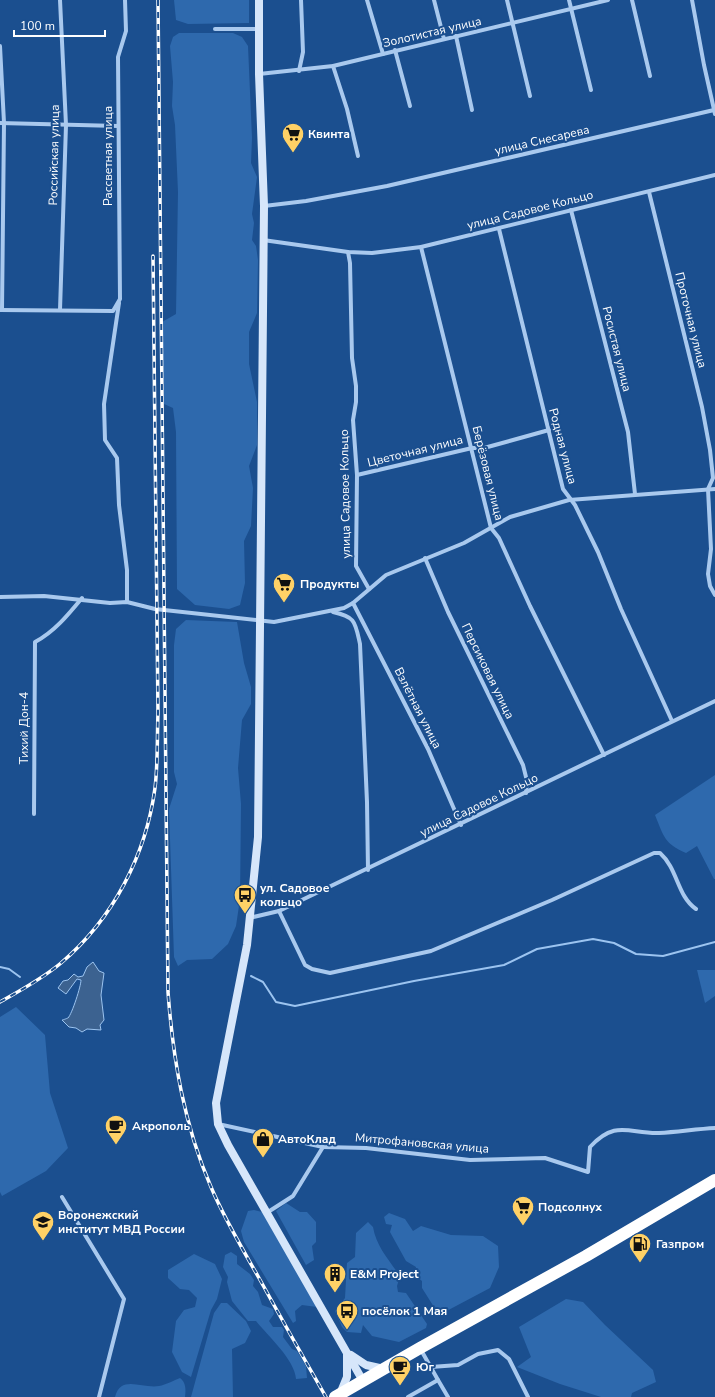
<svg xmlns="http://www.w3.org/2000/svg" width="715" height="1397" font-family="'Nunito Sans',sans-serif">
<rect width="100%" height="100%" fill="#1b4f8f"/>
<!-- green -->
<g fill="#2e69ad">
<path d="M 174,0 L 249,0 L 249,23 L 188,24 L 176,20 Z"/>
<path d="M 179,33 L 233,33 L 242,37 L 248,46 L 252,138 L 251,163 L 257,177 L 252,214 L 254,223 L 252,240 L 256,246 L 258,260 L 257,313 L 249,332 L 249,364 L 257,402 L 257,445 L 249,466 L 253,488 L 251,526 L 244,541 L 245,583 L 240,605 L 229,609 L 195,605 L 177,589 L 176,432 L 173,408 L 164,404 L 162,322 L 176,314 L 178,192 L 175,125 L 172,106 L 173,82 L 170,46 L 173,37 Z"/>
<path d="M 186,620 L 237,622 L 244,663 L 251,687 L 251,704 L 242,720 L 238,768 L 241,804 L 240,899 L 236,926 L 228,944 L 212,959 L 187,960 L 178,966 L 174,957 L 169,809 L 177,784 L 174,772 L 174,645 L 176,629 Z"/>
<path d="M 715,775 L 715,879 L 714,879 L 697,846 L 686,853 C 664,843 664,837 655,815 Z"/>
<path d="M 697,970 L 715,970 L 715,996 L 705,1003 Z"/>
<path d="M 16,1007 L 45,1035 L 50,1093 L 68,1148 L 46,1171 L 2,1196 L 0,1192 L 0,1017 Z"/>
<path d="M 286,1203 L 300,1212 L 307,1212 L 316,1222 L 316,1242 L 312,1246 L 314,1260 L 306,1265 L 276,1211 Z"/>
<path d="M 254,1210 L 262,1212 L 317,1307 L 302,1305 L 295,1311 L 296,1321 L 293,1323 L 244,1242 L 241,1231 L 248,1211 Z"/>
<path d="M 389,1213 L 405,1219 L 413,1231 L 421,1226 L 451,1235 L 483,1236 L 498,1246 L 499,1267 L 490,1288 L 439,1315 L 422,1288 L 422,1281 L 415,1275 L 416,1267 L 406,1261 L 390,1232 L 392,1225 L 386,1224 L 384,1217 Z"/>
<path d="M 368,1222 L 373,1227 C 376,1246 389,1260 400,1276 L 397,1286 L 398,1292 L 406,1293 L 427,1324 L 426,1328 L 399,1342 L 372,1336 L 363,1325 L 361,1333 L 347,1332 L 342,1327 L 335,1311 L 345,1298 L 347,1263 L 355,1257 L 356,1233 Z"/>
<path d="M 231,1252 L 237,1256 L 237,1264 L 250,1274 L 254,1280 L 253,1286 L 258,1292 L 262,1305 L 273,1309 L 274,1314 L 269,1321 L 273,1327 L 282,1327 L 284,1330 L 283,1337 L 292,1349 L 297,1351 L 306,1366 L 307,1378 L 296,1379 C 295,1360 268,1336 256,1321 L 248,1321 L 232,1301 L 227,1282 L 228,1277 L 223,1267 L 225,1255 Z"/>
<path d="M 194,1254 L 215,1264 L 222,1279 L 217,1299 L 211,1310 L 191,1377 L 182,1372 L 172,1352 L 176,1321 L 184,1310 L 195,1307 L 197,1298 L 189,1290 L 180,1289 L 168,1278 L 168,1270 Z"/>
<path d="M 566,1299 L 583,1302 L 605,1325 L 653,1370 L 656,1382 L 632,1393 L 631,1397 L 601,1397 L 560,1384 L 517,1367 L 531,1357 L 519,1327 Z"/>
<path d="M 221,1303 L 227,1303 L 246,1321 L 251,1331 L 245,1343 L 232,1349 L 233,1397 L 191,1397 L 214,1313 Z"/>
<path d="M 180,1378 C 186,1382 186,1390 185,1397 L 115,1397 C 121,1374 142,1389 159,1386 C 166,1385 174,1380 180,1378 Z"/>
</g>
<!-- water -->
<path fill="#3c6290" stroke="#9cc4f0" d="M 93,962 L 99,971 L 104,973 L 101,995 L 104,1020 L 100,1025 L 101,1030 L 87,1029 L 82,1032 L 76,1028 L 69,1027 L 62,1020 C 63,1020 68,1018 68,1018 C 72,1014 81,986 81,980 L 77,979 L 66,994 L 58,988 L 63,981 L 68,980 L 74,974 L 78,977 L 83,976 L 87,967 Z"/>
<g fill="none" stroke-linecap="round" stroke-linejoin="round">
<!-- stream -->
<g stroke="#9cc4f0" stroke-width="2">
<path d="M 0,967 L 9,969 L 20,977"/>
<path d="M 251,976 L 263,982 L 276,1002 L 295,1006 L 414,981 L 504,965 L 537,949 L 593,939 L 614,943 L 636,954 L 663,956 L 715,942"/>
</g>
<!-- street -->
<g stroke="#a9c9ee" stroke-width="4">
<path d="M 60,0 L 66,125 L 60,310"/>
<path d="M 367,0 L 383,54"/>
<path d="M 434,0 L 444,39"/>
<path d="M 507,0 L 530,96"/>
<path d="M 569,0 L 591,90"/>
<path d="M 632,0 L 650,76"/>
<path d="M 692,0 L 704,65 L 715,114"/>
<path d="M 215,29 L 259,29"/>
<path d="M 456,36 L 472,110"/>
<path d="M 0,46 L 4,123 L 2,310"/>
<path d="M 395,50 L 410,106"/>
<path d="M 333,66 L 347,109 L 358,156"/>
<path d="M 299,71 L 303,52 L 301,0"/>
<path d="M 259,74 L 333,66 L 608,0"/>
<path d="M 0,123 L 118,126"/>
<path d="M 649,192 L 702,407 L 710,450 L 713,478 L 708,489 L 711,549 L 708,574 L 710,586 L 715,595"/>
<path d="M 264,206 L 306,201 L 387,186 L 714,110"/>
<path d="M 571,210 L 628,432 L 635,494"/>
<path d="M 499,229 L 563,489 L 575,505 L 598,552 L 621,609 L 672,721"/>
<path d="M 263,240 L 348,252 L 372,253 L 421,247 L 715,175"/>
<path d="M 421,247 L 491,528 L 499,538 L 530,606 L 604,755"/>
<path d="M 348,252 L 350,263 L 352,358 L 356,386 L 356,402 L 353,420 L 357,475 L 356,566 L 369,589"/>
<path d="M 119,303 L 104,404 L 105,440 L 117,458 L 119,505 L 127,570 L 127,602"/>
<path d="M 0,310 L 113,311 L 120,299 L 118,57 L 126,31 L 125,0"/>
<path d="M 357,475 L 472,448 L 484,448 L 549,430"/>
<path d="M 425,558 L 448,612 L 523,765 L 527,781 L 526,793"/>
<path d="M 0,597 L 44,596 L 110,603 L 127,602 L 155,609 L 274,622 L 344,608 L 353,603 L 386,575 L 464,543 L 510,517 L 569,500 L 715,489"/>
<path d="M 353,603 L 428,749 L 461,825"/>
<path d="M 333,612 C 356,617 355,622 360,644 L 367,802 L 368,870"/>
<path d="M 34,814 L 35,642 C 54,632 68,615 82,598"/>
<path d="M 279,911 L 305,965 L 312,969 L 330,973 L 431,951 L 552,900 L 654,853 L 660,853 C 678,869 677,896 696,909"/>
<path d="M 249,918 L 279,911 L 715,701"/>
<path d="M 218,1124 L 323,1147 L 366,1148 L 470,1160 L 545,1158 L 588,1172 L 590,1147 C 616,1119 629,1134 659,1133 C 678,1132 696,1129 715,1128"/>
<path d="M 62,1197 L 124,1299 L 99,1397"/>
<path d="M 268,1212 L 293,1196 L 323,1147"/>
<path d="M 431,1367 L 458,1365 L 478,1354 L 498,1350 L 509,1359 L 528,1397"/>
<path d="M 438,1380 L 448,1397"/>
<path d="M 408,1397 L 438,1380 L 421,1350"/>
</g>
<!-- secondary -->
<g stroke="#d6e6fa" stroke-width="8">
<path d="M 259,0 L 259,74 L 264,206 L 258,837 L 247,945 L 216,1103 L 218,1124 L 228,1145 L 363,1381"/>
<path d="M 351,1355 L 366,1365 L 384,1369"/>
<path d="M 340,1394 L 347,1377 L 347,1355"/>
</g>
<!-- highway -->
<path stroke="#fff" stroke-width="12" d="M 335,1397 L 420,1348 L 586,1256 L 715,1180"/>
<!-- rail casing -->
<g stroke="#fff" stroke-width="3.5">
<g id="rail">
<path d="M 158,0 L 168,992 C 173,1059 184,1125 211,1187 C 224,1218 242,1248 259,1278 C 281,1318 303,1357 326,1397"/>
<path d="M 0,1002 C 21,990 42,979 61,963 C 113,919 146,855 155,788 C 158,763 157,738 158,713 L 153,256"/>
</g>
</g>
<!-- rail -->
<use href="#rail" stroke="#1b4f8f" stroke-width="2" stroke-dasharray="6" stroke-linecap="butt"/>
</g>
<!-- icons -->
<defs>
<g id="supermarket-pin" transform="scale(1.15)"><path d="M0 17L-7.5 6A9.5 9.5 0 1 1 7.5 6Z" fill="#ffd166" stroke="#1b4f8f"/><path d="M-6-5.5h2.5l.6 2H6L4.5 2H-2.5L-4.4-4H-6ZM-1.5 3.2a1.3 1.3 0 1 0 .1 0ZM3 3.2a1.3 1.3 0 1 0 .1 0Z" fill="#111"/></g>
<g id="bus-pin" transform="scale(1.15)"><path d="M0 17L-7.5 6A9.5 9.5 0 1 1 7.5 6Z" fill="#ffd166" stroke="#1b4f8f"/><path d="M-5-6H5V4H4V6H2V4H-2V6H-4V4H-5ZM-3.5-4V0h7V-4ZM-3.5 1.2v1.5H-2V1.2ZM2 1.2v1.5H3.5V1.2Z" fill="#111"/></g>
<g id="cafe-pin" transform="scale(1.15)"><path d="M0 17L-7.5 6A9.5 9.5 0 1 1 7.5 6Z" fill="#ffd166" stroke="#1b4f8f"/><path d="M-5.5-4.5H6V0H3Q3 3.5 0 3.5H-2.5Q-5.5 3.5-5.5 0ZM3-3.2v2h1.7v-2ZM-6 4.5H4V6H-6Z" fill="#111"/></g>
<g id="shop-pin" transform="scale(1.15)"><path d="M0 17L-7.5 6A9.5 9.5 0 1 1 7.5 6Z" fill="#ffd166" stroke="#1b4f8f"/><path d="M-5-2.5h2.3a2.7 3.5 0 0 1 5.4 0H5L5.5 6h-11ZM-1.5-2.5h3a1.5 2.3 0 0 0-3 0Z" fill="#111"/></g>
<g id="university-pin" transform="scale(1.15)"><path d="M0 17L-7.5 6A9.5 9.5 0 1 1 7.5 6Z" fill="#ffd166" stroke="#1b4f8f"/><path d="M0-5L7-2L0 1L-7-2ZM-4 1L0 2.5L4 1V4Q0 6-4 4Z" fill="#111"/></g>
<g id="fuel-pin" transform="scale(1.15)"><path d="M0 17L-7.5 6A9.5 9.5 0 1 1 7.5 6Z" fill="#ffd166" stroke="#1b4f8f"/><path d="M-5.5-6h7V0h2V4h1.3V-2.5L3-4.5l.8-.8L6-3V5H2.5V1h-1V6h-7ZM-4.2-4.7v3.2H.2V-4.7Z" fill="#111"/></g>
<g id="building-pin" transform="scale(1.15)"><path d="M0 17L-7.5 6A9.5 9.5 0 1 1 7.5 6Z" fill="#ffd166" stroke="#1b4f8f"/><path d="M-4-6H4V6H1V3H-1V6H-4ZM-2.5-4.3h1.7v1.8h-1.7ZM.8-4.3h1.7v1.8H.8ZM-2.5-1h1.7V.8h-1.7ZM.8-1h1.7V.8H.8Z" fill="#111"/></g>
</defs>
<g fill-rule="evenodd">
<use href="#supermarket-pin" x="293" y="134"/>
<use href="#supermarket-pin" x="284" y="584"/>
<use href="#bus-pin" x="245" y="895"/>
<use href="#cafe-pin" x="116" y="1126"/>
<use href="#shop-pin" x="263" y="1139"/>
<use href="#supermarket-pin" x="523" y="1207"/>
<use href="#university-pin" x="43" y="1222"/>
<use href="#fuel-pin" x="640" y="1244"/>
<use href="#building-pin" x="335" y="1274"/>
<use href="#bus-pin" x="347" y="1311"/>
<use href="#cafe-pin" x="400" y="1367"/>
</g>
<g text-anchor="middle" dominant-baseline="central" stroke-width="4" stroke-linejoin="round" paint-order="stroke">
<!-- street labels -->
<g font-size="12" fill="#fff" stroke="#1b4f8f">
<text transform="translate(432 32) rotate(-13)">Золотистая улица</text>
<text transform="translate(542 140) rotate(-13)">улица Снесарева</text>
<text transform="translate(54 155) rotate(-89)">Российская улица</text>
<text transform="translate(108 156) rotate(-90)">Рассветная улица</text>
<text transform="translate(530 210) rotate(-14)">улица Садовое Кольцо</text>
<text transform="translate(691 320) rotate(76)">Проточная улица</text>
<text transform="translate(617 349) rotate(76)">Росистая улица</text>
<text transform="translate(563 446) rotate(75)">Родная улица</text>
<text transform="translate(415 451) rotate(-14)">Цветочная улица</text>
<text transform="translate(488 473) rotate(76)">Берёзовая улица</text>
<text transform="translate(345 494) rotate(-91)">улица Садовое Кольцо</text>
<text transform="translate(488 671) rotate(64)">Персиковая улица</text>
<text transform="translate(418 708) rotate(63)">Взлётная улица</text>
<text transform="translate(24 728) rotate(-90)">Тихий Дон-4</text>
<text transform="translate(479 805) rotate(-26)">улица Садовое Кольцо</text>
<text transform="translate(422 1143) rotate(5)">Митрофановская улица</text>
</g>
<!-- poi labels -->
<g font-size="12" font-weight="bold" fill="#fff" stroke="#1b4f8f" text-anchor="start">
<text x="308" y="134">Квинта</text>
<text x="300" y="584">Продукты</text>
<text x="260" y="888">ул. Садовое<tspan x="260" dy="14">кольцо</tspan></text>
<text x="132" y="1126">Акрополь</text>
<text x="278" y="1139">АвтоКлад</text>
<text x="538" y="1207">Подсолнух</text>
<text x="58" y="1215">Воронежский<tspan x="58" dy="14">институт МВД России</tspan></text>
<text x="656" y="1244">Газпром</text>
<text x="350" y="1274">E&amp;M Project</text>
<text x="362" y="1311">посёлок 1 Мая</text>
<text x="416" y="1367">Юг</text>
</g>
</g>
<!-- scale -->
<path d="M14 30v6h91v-6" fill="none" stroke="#ffffff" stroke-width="2"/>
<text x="20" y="30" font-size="12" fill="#ffffff" stroke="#1b4f8f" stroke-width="3" paint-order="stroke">100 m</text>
</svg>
